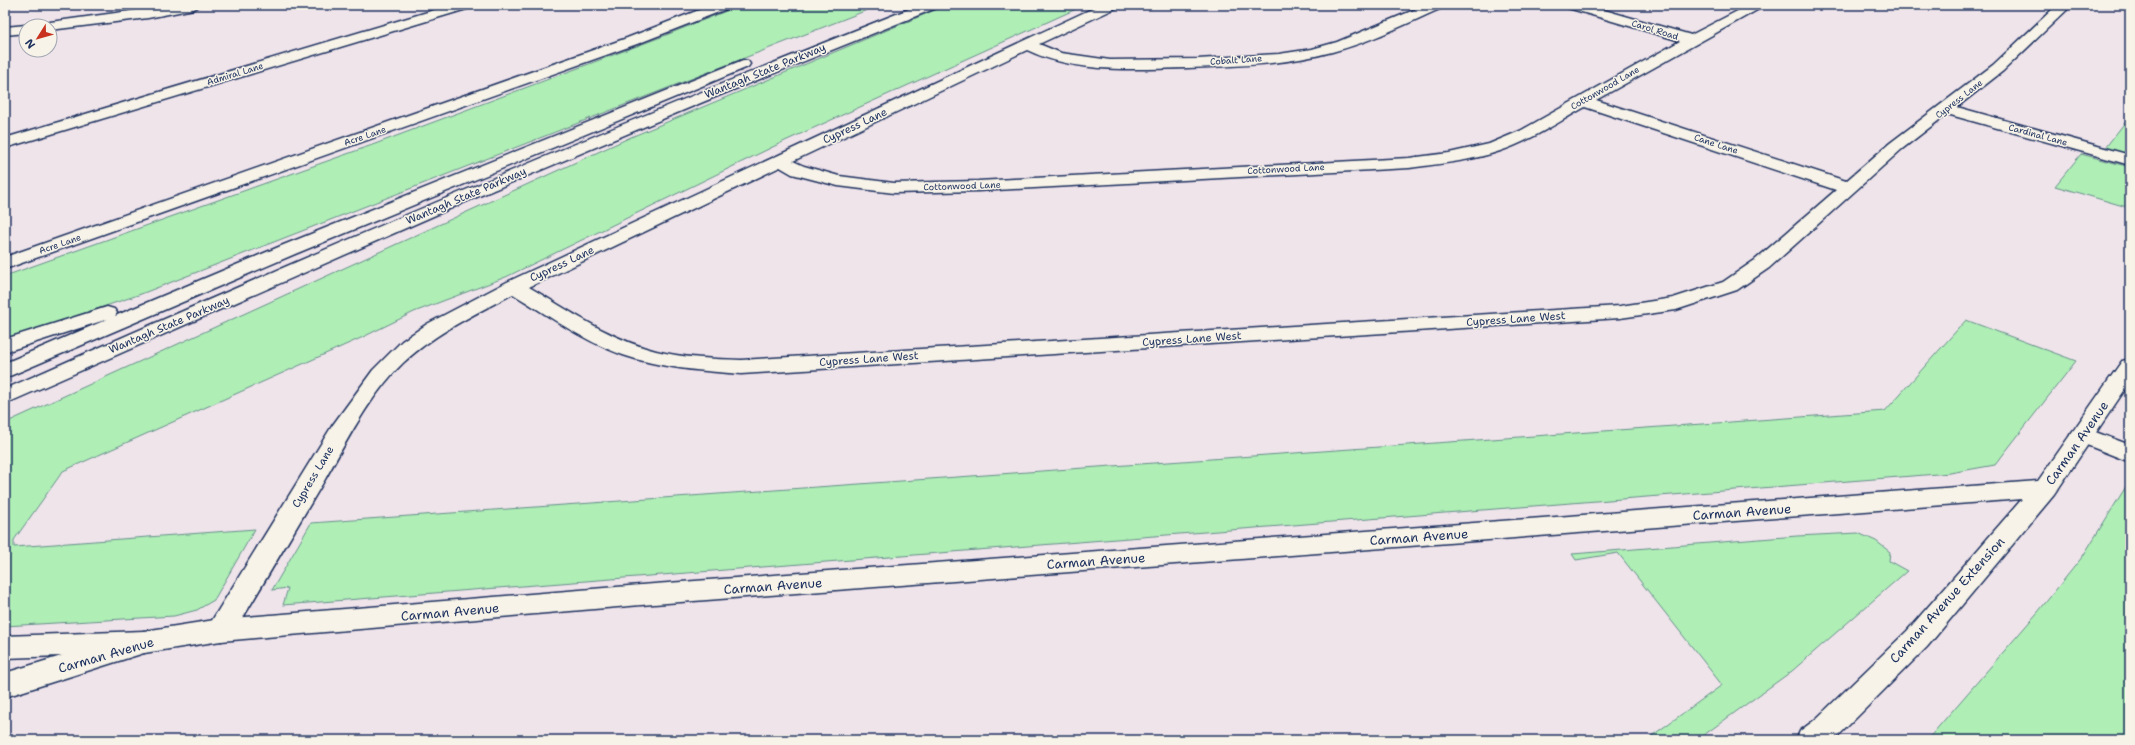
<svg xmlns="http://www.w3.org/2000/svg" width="2135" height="745" font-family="'Shantell Sans',sans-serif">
<rect width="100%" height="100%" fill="#f0e4eb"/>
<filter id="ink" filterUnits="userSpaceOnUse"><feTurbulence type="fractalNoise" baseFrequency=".025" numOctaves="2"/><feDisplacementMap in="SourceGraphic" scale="8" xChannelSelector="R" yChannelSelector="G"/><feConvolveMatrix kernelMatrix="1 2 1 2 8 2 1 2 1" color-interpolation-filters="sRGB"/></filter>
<g filter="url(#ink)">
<!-- green -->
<g fill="#afeeb5" stroke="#658e8a">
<path d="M 741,5 L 880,5 L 141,294 L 5,340 L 5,276 L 375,144 L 661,37 Z"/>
<path d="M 947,5 L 1085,5 L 785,141 L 506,277 L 414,312 L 361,338 L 63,471 L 14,540 L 14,547 L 255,529 L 214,600 L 197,610 L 174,616 L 5,626 L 5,423 L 631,137 Z"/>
<path d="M 2130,116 L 2130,155 L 2105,148 Z"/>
<path d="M 2081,154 L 2130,167 L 2130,208 L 2055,186 Z"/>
<path d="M 1966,320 L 2076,361 L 1995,465 L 1950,473 L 283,605 L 288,588 L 272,590 L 311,523 L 1885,411 Z"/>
<path d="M 2130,480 L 2130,740 L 1927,740 L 2038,612 L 2083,556 Z"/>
<path d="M 1858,533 L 1876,541 L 1890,552 L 1889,561 L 1907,571 L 1792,671 L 1697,740 L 1646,740 L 1722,685 L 1618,553 L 1576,560 L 1572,554 L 1797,536 Z"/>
</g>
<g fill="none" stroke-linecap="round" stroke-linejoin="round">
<!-- minor casing -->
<g stroke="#1b2f5e" stroke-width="3">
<g id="minor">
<path d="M 174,5 L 201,5 L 194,9 L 148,18 L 50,30 L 50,26 L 43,26 L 50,22 Z"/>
<path d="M 451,5 L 472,5 L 470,8 L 5,148 L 5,138 Z"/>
<path d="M 712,5 L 731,5 L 729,8 L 637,44 L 5,269 L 5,257 L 627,38 Z"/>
<path d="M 1100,5 L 1118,5 L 1116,8 L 1039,44 L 1061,53 L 1110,60 L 1198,59 L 1279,54 L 1312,49 L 1337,42 L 1426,5 L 1444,5 L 1442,8 C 1406,24 1370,42 1332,52 C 1285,65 1237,66 1188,68 C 1134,69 1077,74 1027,50 L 793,161 L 804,166 L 839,176 L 894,183 L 978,181 L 1409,158 L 1449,153 L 1489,144 L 1520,131 L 1680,41 L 1568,8 L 1566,5 L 1587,5 L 1691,35 L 1749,5 L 1766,5 L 1596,100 L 1846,181 L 1890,143 L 1993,65 L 2057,5 L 2072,5 L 2003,71 L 1957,107 L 2130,155 L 2130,165 L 1947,114 L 1902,149 L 1769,268 L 1737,290 L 1676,310 L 1620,318 L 741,374 C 701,371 661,368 623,355 C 583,341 549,316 513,294 C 475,314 435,333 403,363 C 369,396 347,441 324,481 C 293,533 262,585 231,638 L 221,641 L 211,638 L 207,630 L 211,622 L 332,426 L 373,370 L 402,341 L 427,324 L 507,282 ZM 1585,107 L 1836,190 L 1755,260 L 1723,282 L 1673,298 L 1620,306 L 741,360 C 713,359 684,358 656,351 C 609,339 570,311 529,287 L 780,167 L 792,174 L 838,186 L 894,193 L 978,191 L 1409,168 C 1439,164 1471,161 1500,151 C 1530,141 1557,123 1585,107 Z"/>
<path d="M 26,25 L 30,26 L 26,26 L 26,33 L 5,35 L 5,27 Z"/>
<path d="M 2082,427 L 2130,445 L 2130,462 L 2074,440 L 2070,435 L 2074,430 Z"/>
</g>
</g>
<!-- major casing -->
<g stroke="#1b2f5e" stroke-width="3">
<path id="major" d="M 2130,359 L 2130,382 L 2054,495 L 1927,647 L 1834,740 L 1796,740 L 1800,731 L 1816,719 L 1907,631 L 2022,499 L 641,605 L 221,641 L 144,653 L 5,697 L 5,673 L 144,631 L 221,619 L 641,585 L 2038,481 L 2122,361 Z"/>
</g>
<!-- highway casing -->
<g stroke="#1b2f5e" stroke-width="3">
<g id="highway">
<path d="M 919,5 L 938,5 L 936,8 L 703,102 L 472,199 L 5,404 L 5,389 C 308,255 612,126 919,5 Z"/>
<path d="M 743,60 L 748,61 L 750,64 L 748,67 L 295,254 L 5,378 L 5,363 L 108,319 L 5,352 L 5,339 L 107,307 L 114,309 L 117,313 L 115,316 L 281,246 Z"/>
<path d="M 144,631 L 154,634 L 158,642 L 154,650 L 144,653 L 5,658 L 5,636 Z"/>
</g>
</g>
<!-- minor -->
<use href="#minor" fill="#f7f3e8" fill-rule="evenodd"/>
<!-- major -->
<use href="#major" fill="#f7f3e8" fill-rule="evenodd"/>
<!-- highway -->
<use href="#highway" fill="#f7f3e8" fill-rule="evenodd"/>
</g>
</g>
<g text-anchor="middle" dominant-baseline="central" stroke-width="3" stroke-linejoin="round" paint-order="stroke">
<!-- far-street labels -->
<g font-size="9" fill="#1b2f5e" stroke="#f7f3e8">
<text transform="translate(1655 30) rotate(17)">Carol Road</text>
<text transform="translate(1236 60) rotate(-4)">Cobalt Lane</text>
<text transform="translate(235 74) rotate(-17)">Admiral Lane</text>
<text transform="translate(1605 88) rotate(-30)">Cottonwood Lane</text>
<text transform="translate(1959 99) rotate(-38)">Cypress Lane</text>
<text transform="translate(2038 135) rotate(15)">Cardinal Lane</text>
<text transform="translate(365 136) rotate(-19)">Acre Lane</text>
<text transform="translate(1716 144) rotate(18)">Cane Lane</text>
<text transform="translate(1286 169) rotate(-3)">Cottonwood Lane</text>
<text transform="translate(962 186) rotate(-2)">Cottonwood Lane</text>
<text transform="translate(60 244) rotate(-19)">Acre Lane</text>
</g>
<!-- street labels -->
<g font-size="11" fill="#1b2f5e" stroke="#f7f3e8">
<text transform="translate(765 71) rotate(-22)">Wantagh State Parkway</text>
<text transform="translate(855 126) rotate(-25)">Cypress Lane</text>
<text transform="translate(466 196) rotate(-23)">Wantagh State Parkway</text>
<text transform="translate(562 264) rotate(-25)">Cypress Lane</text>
<text transform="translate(1516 319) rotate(-4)">Cypress Lane West</text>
<text transform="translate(169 325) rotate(-23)">Wantagh State Parkway</text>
<text transform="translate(1192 339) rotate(-4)">Cypress Lane West</text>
<text transform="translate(869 359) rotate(-4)">Cypress Lane West</text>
<text transform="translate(313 477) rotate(-59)">Cypress Lane</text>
</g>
<!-- near-street labels -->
<g font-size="13" fill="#1b2f5e" stroke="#f7f3e8">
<text transform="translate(2077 443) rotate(-55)">Carman Avenue</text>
<text transform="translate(1742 512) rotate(-4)">Carman Avenue</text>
<text transform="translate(1419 537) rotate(-4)">Carman Avenue</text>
<text transform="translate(1096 561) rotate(-4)">Carman Avenue</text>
<text transform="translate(773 586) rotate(-4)">Carman Avenue</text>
<text transform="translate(1947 600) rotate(-48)">Carman Avenue Extension</text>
<text transform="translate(450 612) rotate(-5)">Carman Avenue</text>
<text transform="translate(106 655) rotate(-16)">Carman Avenue</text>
</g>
</g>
<!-- margin -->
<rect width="2135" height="745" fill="none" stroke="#f7f3e8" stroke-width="20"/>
<rect x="10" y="10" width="2115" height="725" fill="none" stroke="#1b2f5e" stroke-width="1.5" filter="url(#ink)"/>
<!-- north arrow -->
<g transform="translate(38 38) rotate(233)"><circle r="19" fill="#f7f3e8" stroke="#9fa5b1"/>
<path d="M0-3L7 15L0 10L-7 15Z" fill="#c8321e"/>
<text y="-6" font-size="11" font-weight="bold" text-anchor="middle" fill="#1b2f5e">N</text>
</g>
</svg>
